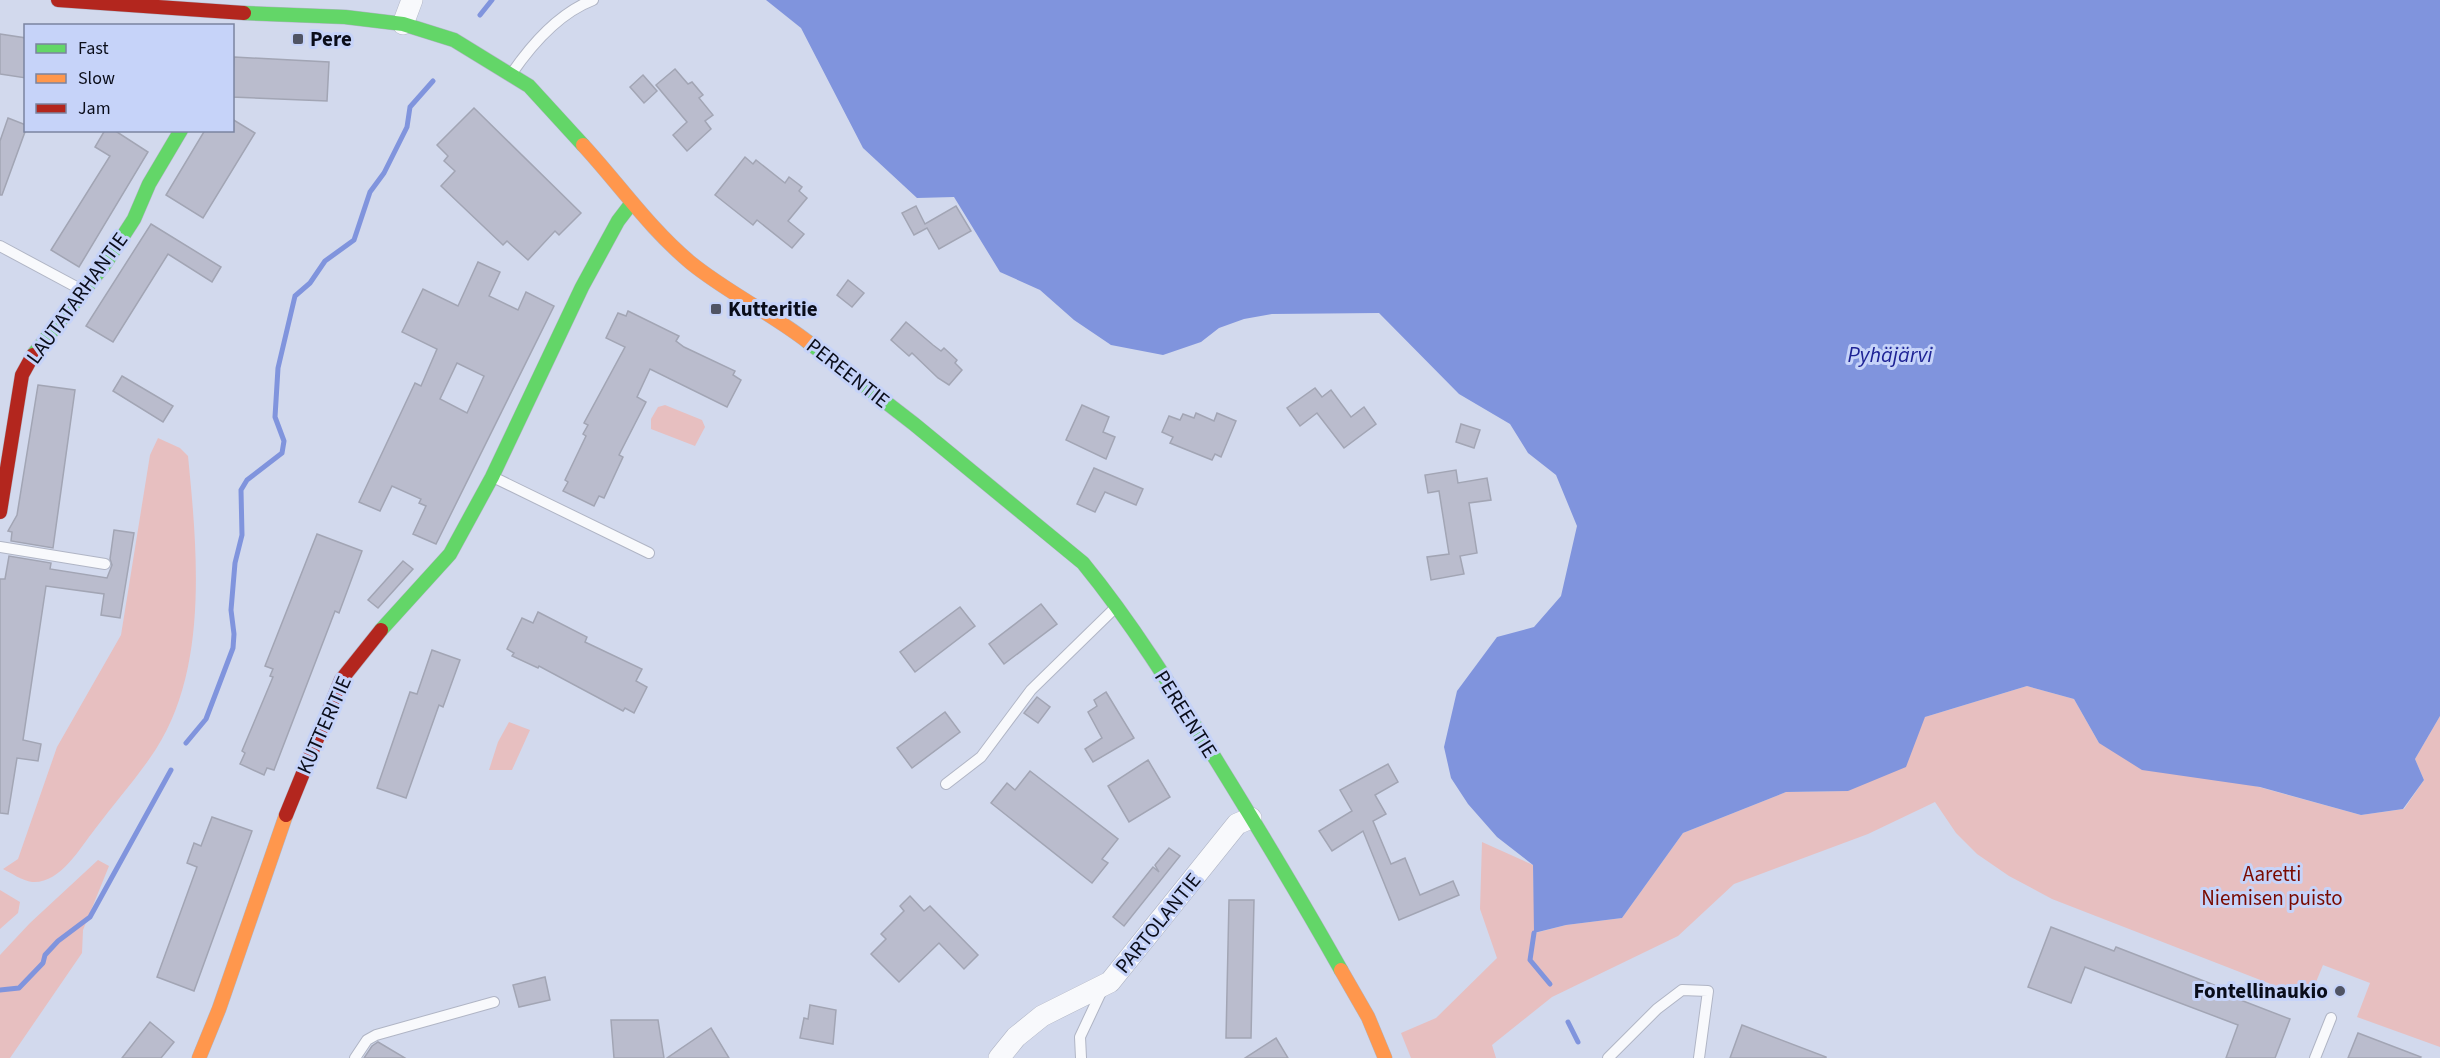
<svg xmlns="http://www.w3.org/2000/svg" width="2440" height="1058" font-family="'Source Sans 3',sans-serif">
<rect width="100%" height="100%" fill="#d2d9ed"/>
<!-- green -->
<g fill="#e7bfc0">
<path d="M 665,405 L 702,420 L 705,427 L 695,446 L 651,429 L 651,419 L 658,407 Z"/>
<path d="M 158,438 L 180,448 L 188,456 C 197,548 209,667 156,749 C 138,777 115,802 95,829 C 80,848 60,884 32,882 C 23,881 11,873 3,869 L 18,859 L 57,747 L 121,635 L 150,455 Z"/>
<path d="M 2027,686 L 2074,699 L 2099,743 L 2361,815 L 2404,809 L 2424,780 L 2415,759 L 2440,716 L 2440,1047 L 2357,1017 L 2370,983 L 2323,965 L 2309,999 L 2052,899 L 2009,876 L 1977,854 L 1956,833 L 1935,802 L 1868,834 L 1734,884 L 1678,936 L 1552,997 L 1492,1045 L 1496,1058 L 1411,1058 L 1401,1033 L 1436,1018 L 1497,958 L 1480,909 L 1482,842 L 1533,865 L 1535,933 L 1566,925 L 1622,918 L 1683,833 L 1786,792 L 1848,791 L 1925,717 Z"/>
<path d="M 509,722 L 530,730 L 512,770 L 489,770 L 498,742 Z"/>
<path d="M 98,860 L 109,866 L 83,930 L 82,953 L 10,1058 L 0,1058 L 0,955 L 30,923 Z"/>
<path d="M 0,890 L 20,902 L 18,913 L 0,929 Z"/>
</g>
<!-- water -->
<path fill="#8094dd" d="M 766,0 L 2440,0 L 2440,716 L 2415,759 L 2424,780 L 2403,809 L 2361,815 L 2260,787 L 2142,770 L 2099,743 L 2074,699 L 2027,686 L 1925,717 L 1906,767 L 1848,791 L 1786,792 L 1683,833 L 1622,918 L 1566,925 L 1534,933 L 1533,865 L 1497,837 L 1468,804 L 1451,778 L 1444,747 L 1457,691 L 1497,637 L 1534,627 L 1561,596 L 1577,526 L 1556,475 L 1528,453 L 1510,424 L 1459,394 L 1379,313 L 1272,314 L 1244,319 L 1219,328 L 1201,342 L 1163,355 L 1111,345 L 1074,320 L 1040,290 L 1000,272 L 954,197 L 917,198 L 863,148 L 801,28 Z"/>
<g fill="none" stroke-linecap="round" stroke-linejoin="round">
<!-- stream -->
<g stroke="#8094dd" stroke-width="5">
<path d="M 480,15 L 492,0"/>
<path d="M 186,743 L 206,719 L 233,648 L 234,634 L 231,610 L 235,563 L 242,535 L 241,490 L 247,480 L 282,453 L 284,441 L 275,417 L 278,368 L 295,296 L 310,283 L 325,261 L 354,240 L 370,192 L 384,173 L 407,127 L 410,107 L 433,81"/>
<path d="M 1534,933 L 1530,960 L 1550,984"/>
<path d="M 0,990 L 19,988 L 43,963 L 45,955 L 58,941 L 90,917 L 171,770"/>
<path d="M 1568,1022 L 1578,1042"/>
</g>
</g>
<!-- building -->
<g fill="#babccd" stroke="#a2a5b4" stroke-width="1.5" fill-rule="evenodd">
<path d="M 0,34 L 26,38 L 26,78 L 0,74 Z"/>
<path d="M 234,57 L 329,62 L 327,101 L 232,97 Z"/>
<path d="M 675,69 L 688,84 L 692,82 L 703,95 L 699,98 L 713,115 L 705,121 L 711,129 L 687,151 L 673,135 L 687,122 L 656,85 Z"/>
<path d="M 643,75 L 657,91 L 644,103 L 630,87 Z"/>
<path d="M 474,108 L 581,213 L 559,235 L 555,231 L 528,260 L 507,241 L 503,245 L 441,186 L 455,171 L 444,161 L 448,156 L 437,145 Z"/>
<path d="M 8,118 L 26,125 L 26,129 L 2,195 L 0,195 L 0,141 Z"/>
<path d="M 232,119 L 255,133 L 203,218 L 166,195 L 205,130 L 232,130 Z"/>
<path d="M 105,130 L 114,130 L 148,152 L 79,267 L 51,250 L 110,156 L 95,147 Z"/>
<path d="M 745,157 L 753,164 L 756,160 L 785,183 L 789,177 L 802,187 L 799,191 L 807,198 L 788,221 L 804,234 L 792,248 L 757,220 L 753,225 L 715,195 Z"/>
<path d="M 916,206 L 925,224 L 956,206 L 971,231 L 939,249 L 927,228 L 914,235 L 902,213 Z"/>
<path d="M 151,224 L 221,267 L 212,282 L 168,254 L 113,342 L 86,326 Z"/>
<path d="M 478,262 L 500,272 L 489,296 L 518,310 L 526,292 L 554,306 L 436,544 L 413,534 L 426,506 L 419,503 L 421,499 L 392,486 L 380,511 L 359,502 L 415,383 L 421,386 L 437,349 L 402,332 L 423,289 L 458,306 ZM 457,363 L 484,376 L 467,413 L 440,399 Z"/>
<path d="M 848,280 L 864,293 L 852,307 L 837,295 Z"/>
<path d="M 628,311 L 679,336 L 676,341 L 684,347 L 735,371 L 733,375 L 741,380 L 727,407 L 650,369 L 637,397 L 646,402 L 619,455 L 623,457 L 604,498 L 599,496 L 594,506 L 563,491 L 568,482 L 565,480 L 586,436 L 583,434 L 588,425 L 584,423 L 625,347 L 606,338 L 618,313 L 626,316 Z"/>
<path d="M 906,322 L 933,345 L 941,351 L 944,348 L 957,360 L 955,363 L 962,370 L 949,385 L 938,378 L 912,353 L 909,356 L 891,340 Z"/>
<path d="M 122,376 L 173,406 L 163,422 L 113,391 Z"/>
<path d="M 38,385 L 75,390 L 53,548 L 11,541 L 12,532 L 8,531 L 17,515 Z"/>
<path d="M 1315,388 L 1322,397 L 1331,390 L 1351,417 L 1364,407 L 1376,424 L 1344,448 L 1317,413 L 1300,426 L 1287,408 Z"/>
<path d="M 1082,405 L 1109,417 L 1103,432 L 1115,437 L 1106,459 L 1066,440 Z"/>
<path d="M 1196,413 L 1214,421 L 1217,413 L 1236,421 L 1221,457 L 1215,454 L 1212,460 L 1170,443 L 1173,437 L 1162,432 L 1169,416 L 1180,420 L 1183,414 L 1194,418 Z"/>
<path d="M 1461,424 L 1480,430 L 1474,448 L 1456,442 Z"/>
<path d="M 1094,468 L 1143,489 L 1136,505 L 1105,492 L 1095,512 L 1077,504 Z"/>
<path d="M 1456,470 L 1458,483 L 1487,478 L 1491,500 L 1469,503 L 1477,553 L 1460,556 L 1464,574 L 1431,580 L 1427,557 L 1449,554 L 1439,491 L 1428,493 L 1425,475 Z"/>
<path d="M 114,530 L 134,533 L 120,618 L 101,615 L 104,594 L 46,586 L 23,740 L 41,744 L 38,761 L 17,758 L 8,814 L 0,813 L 0,579 L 5,579 L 9,556 L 51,563 L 50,569 L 107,578 L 112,565 L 110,559 Z"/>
<path d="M 317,534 L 362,551 L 339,613 L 335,611 L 274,770 L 267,768 L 264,775 L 240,764 L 245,753 L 242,751 L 273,677 L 270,676 L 273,669 L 265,666 Z"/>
<path d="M 403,561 L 413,569 L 378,608 L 368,600 Z"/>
<path d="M 1041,604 L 1057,624 L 1004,664 L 989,644 Z"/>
<path d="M 960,607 L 975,626 L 915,672 L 900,652 Z"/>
<path d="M 538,612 L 587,637 L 585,642 L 642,669 L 636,681 L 647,687 L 634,713 L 625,708 L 623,711 L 539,666 L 538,668 L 512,656 L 514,653 L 507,649 L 522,618 L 533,623 Z"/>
<path d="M 432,650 L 460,660 L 443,707 L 439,705 L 406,798 L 377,788 L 410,692 L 417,694 Z"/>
<path d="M 1106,692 L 1134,738 L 1093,762 L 1085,749 L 1102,738 L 1088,712 L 1097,706 L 1094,700 Z"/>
<path d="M 1037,697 L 1050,707 L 1038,723 L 1024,713 Z"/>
<path d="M 945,712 L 960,732 L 912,768 L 897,748 Z"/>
<path d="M 1148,760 L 1170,797 L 1129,822 L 1108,786 Z"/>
<path d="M 1388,764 L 1398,782 L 1375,795 L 1386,814 L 1373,821 L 1391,864 L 1405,858 L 1420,895 L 1453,881 L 1459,895 L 1399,920 L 1363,831 L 1332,851 L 1319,831 L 1352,811 L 1340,790 Z"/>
<path d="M 1030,771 L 1118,839 L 1102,859 L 1108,863 L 1092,883 L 991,803 L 1007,783 L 1015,790 Z"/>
<path d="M 212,817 L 252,831 L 194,991 L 157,977 L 197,867 L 187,863 L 194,843 L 201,846 Z"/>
<path d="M 1169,848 L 1180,856 L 1124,926 L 1113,917 L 1153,867 L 1159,872 L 1155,865 Z"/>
<path d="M 910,896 L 924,911 L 930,906 L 978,955 L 964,969 L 939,943 L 899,982 L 871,954 L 886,939 L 881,934 L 904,911 L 900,906 Z"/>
<path d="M 1229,900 L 1254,900 L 1251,1038 L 1226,1038 Z"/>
<path d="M 2051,927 L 2114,951 L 2116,947 L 2227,990 L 2225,994 L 2290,1019 L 2275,1058 L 2226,1058 L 2238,1025 L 2085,967 L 2071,1003 L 2028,987 Z"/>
<path d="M 545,977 L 550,1000 L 519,1007 L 513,985 Z"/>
<path d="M 810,1005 L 836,1010 L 833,1044 L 800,1038 L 804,1018 L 808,1019 Z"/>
<path d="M 611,1020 L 658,1020 L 664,1058 L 614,1058 Z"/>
<path d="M 150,1022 L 174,1042 L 161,1058 L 122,1058 Z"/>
<path d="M 1742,1025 L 1826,1057 L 1826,1058 L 1730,1058 Z"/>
<path d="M 711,1028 L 729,1058 L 667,1058 Z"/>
<path d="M 2358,1033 L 2421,1057 L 2420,1058 L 2348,1058 Z"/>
<path d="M 1276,1038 L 1288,1058 L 1245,1058 Z"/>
<path d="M 378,1042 L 405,1058 L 364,1058 L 372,1046 Z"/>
</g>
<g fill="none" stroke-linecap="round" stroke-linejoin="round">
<!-- lane casing -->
<g stroke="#b0b5c5" stroke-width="12">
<g id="lane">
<path d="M 512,73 C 532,44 559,13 593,0"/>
<path d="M 0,246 L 82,290"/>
<path d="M 493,477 L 649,553"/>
<path d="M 0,547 L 105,564"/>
<path d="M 946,784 L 981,757 L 1031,690 L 1115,608"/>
<path d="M 355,1058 L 367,1040 L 376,1035 L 494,1002"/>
<path d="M 1081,1058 L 1080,1037 L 1103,988"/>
<path d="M 1608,1058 L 1657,1009 L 1682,990 L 1708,991 L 1699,1058"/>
<path d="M 2315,1058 L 2331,1018"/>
</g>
</g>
<!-- street casing -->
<g stroke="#b0b5c5" stroke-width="22">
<g id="street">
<path d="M 403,24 L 412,0"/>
<path d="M 999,1058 L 1016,1037 L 1042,1016 L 1110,982 L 1237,824 L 1251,818"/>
</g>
</g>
<!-- fast casing -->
<g stroke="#b0b5c5" stroke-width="15">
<g id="fast">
<path d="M 244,13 L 345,17 L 403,24 L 454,40 L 529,86 L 583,145"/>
<path d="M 808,342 L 914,424 L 1083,563 C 1132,623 1173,689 1213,755 C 1257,826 1300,897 1341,970"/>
<path d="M 33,355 L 105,264 L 134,219 L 149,184 L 181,130"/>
<path d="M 381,630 L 450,554 L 492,477 L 582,287 L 618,221 L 631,204"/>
</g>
</g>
<!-- slow casing -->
<g stroke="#b0b5c5" stroke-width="15">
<g id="slow">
<path d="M 583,145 C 619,184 649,228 691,263 C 728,293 771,313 808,342"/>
<path d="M 1341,970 L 1368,1017 L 1385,1058"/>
<path d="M 199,1058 L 219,1009 L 286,815"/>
</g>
</g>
<!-- jam casing -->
<g stroke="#b0b5c5" stroke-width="15">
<g id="jam">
<path d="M 58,0 L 244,13"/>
<path d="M 0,512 L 22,375 L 33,355"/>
<path d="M 286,815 L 341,680 L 381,630"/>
</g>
</g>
<!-- lane -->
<use href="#lane" stroke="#f8f9fc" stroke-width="10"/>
<!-- street -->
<use href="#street" stroke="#f8f9fc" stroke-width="21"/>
<!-- fast -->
<use href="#fast" stroke="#63d668" stroke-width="14"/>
<!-- slow -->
<use href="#slow" stroke="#ff974d" stroke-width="14"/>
<!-- jam -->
<use href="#jam" stroke="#b3261e" stroke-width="14"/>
</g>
<!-- markers -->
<g fill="#505464" stroke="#c6d3f9" stroke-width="2">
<rect x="292" y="33" width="12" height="12" rx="3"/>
<rect x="710" y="303" width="12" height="12" rx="3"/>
<circle cx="2340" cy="991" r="6"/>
</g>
<g text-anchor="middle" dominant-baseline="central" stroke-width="6" stroke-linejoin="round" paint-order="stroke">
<!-- poi labels -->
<g font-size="21" font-weight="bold" fill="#0a0d1a" stroke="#c6d3f9" text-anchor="start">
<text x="310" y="39">Pere</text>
<text x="728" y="309">Kutteritie</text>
<text x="2328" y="991" text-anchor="end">Fontellinaukio</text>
</g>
<!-- street labels -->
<g font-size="21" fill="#0a0d1a" stroke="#c6d3f9">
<text transform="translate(77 298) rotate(-54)">LAUTATARHANTIE</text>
<text transform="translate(848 373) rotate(38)">PEREENTIE</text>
<text transform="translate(1186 714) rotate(58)">PEREENTIE</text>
<text transform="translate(324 725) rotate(-66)">KUTTERITIE</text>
<text transform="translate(1158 923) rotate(-51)">PARTOLANTIE</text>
</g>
<!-- park labels -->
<g font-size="21" fill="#790a01" stroke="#c6d3f9">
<text x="2272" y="874">Aaretti<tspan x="2272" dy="24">Niemisen puisto</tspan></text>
</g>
<!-- water labels -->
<g font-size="22" font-style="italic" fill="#1e2395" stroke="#c6d3f9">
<text x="1890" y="355">Pyhäjärvi</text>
</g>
</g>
<!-- legend -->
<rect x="24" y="24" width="210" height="108" fill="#c6d3f9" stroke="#7b84a0" stroke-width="1.5"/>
<rect x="36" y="44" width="30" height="9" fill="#63d668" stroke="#7b84a0" stroke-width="1.5"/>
<text x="78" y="54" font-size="18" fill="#0a0d1a">Fast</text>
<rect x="36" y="74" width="30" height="9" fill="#ff974d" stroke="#7b84a0" stroke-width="1.5"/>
<text x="78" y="84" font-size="18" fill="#0a0d1a">Slow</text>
<rect x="36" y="104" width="30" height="9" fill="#b3261e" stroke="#7b84a0" stroke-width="1.5"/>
<text x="78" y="114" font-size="18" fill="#0a0d1a">Jam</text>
</svg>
